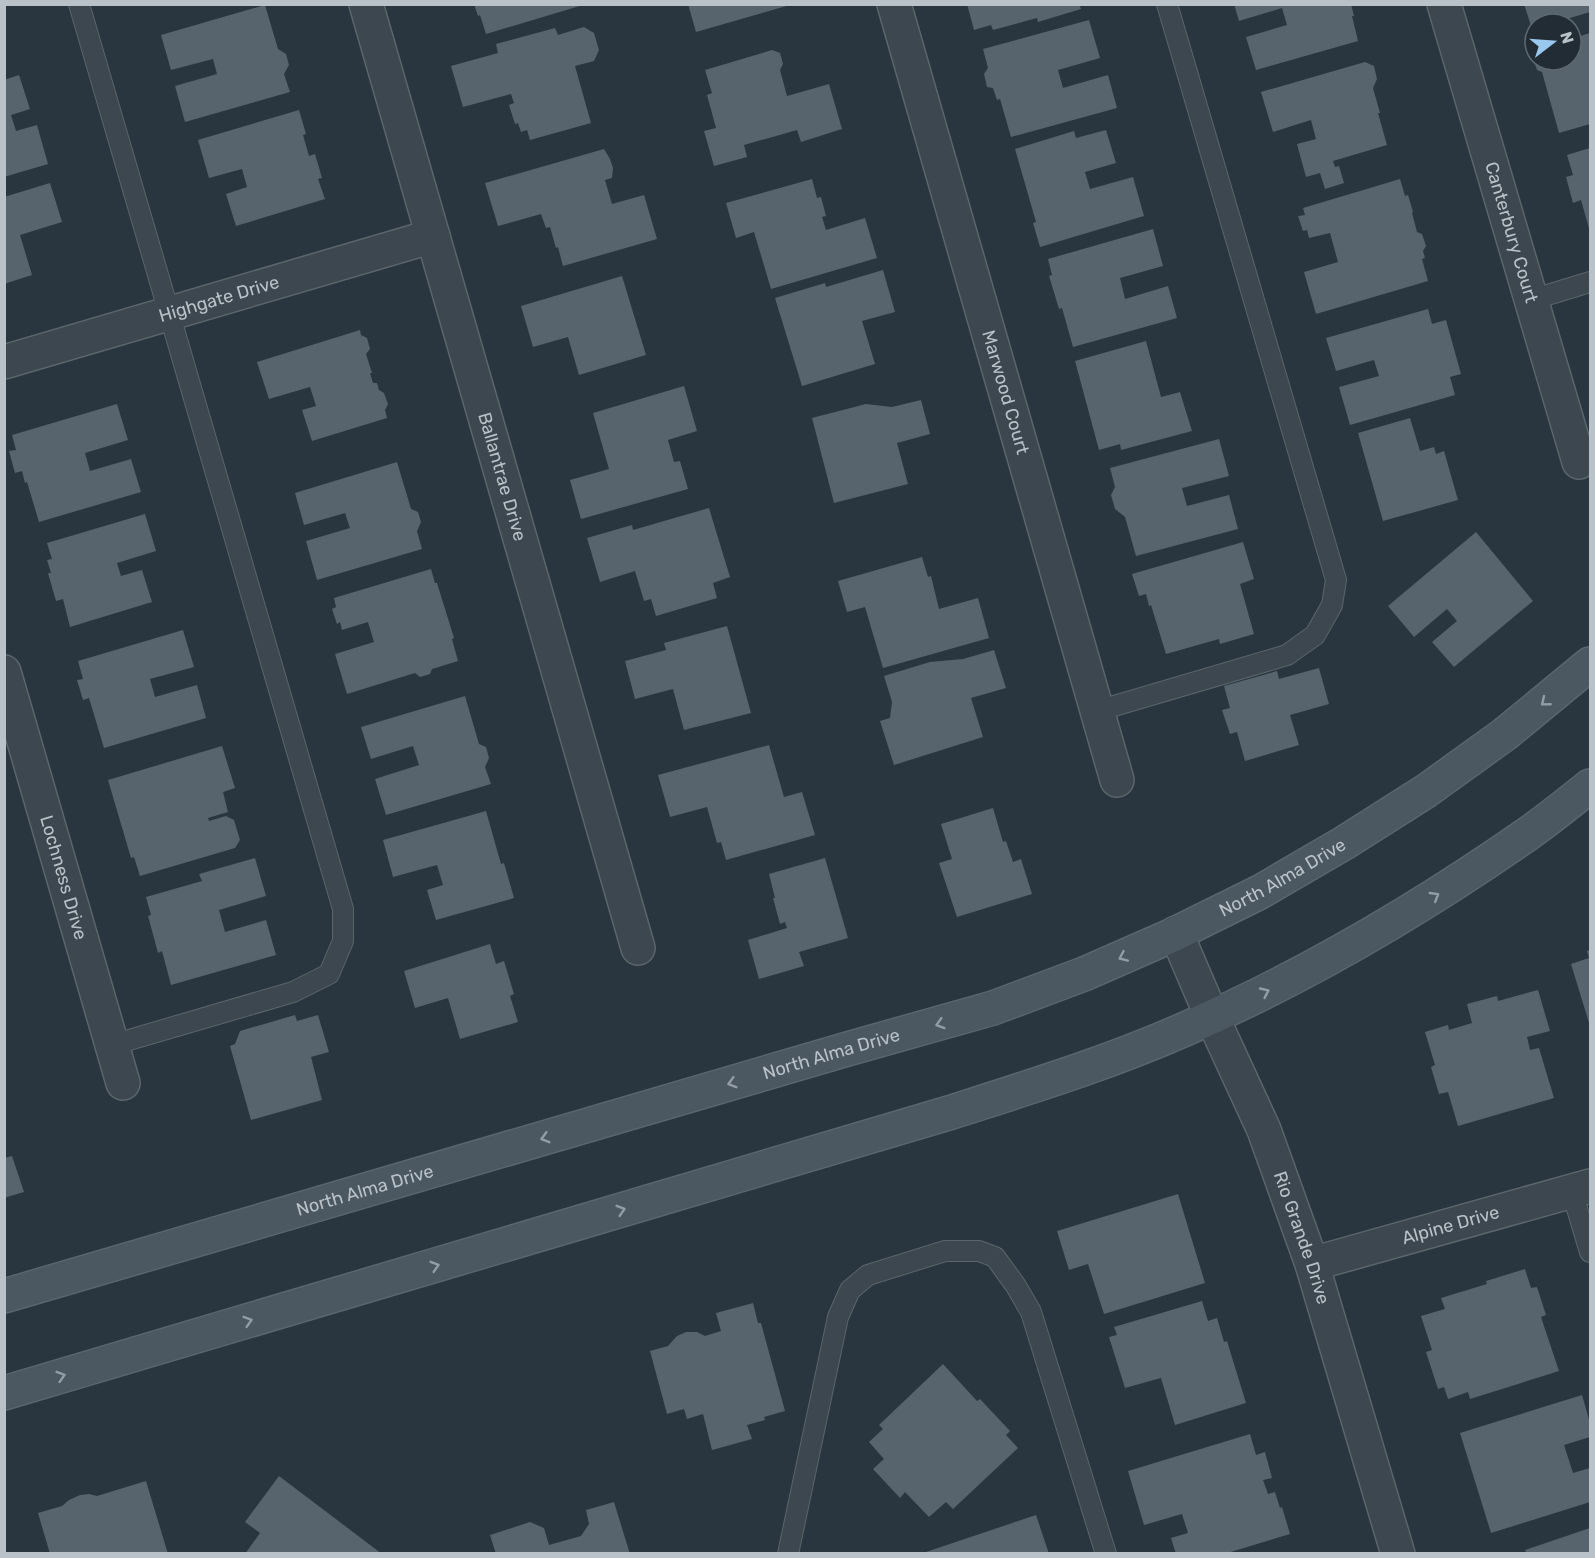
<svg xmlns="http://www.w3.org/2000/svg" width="1595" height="1558" font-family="Rubik,sans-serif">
<rect width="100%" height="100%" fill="#29363f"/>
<!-- building -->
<g fill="#57646e">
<path d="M 474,4 L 583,4 L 583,5 L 486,34 L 480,15 L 478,16 Z"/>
<path d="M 688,4 L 790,4 L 790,5 L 696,32 Z"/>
<path d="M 967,4 L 1079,4 L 1081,9 L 1038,22 L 1037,18 L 993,30 L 991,25 L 974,30 Z"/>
<path d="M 1234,4 L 1351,4 L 1354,16 L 1352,16 L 1358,41 L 1256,70 L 1246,37 L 1287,25 L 1282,8 L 1239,21 Z"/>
<path d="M 1524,4 L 1590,4 L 1590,12 L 1550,24 L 1535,24 L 1535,28 L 1532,29 Z"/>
<path d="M 265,5 L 278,49 L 286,54 L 289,65 L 284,74 L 290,92 L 185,122 L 175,86 L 217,74 L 213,59 L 171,70 L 161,35 Z"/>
<path d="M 1089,20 L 1100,58 L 1058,70 L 1063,88 L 1108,75 L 1117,108 L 1011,137 L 1000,99 L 997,100 L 993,88 L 987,87 L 984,74 L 988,68 L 983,49 Z"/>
<path d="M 584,27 L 594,33 L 599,50 L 594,61 L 575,66 L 591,123 L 530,140 L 527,130 L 521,132 L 518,123 L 515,124 L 509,105 L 514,103 L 511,94 L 463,107 L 451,66 L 498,53 L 496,44 L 555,28 L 558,35 Z"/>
<path d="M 1590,33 L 1590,124 L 1559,133 L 1542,72 L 1537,70 L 1532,55 L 1535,51 L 1535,60 L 1571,60 L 1571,39 Z"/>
<path d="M 772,50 L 780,53 L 783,64 L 780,70 L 787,96 L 829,84 L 842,129 L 801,142 L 797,130 L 744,145 L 747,157 L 714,166 L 704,131 L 716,128 L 707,95 L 712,93 L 705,70 Z"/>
<path d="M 1365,62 L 1374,66 L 1377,79 L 1373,88 L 1380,113 L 1378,113 L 1387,145 L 1333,161 L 1335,167 L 1339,166 L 1344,183 L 1325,189 L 1320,173 L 1306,177 L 1297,144 L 1316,139 L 1311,120 L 1273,132 L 1261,92 Z"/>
<path d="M 19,75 L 30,109 L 11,115 L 16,131 L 37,125 L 48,164 L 4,177 L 4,80 Z"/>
<path d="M 299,110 L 306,134 L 303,135 L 309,156 L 315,154 L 322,178 L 318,179 L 325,199 L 236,226 L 226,194 L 247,187 L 242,169 L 209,178 L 198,140 Z"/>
<path d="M 1106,130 L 1116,163 L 1085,172 L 1090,189 L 1133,177 L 1144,216 L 1040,247 L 1033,223 L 1036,222 L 1015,149 L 1074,131 L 1076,138 Z"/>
<path d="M 1590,148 L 1590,232 L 1581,200 L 1573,203 L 1566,177 L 1573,175 L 1567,155 Z"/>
<path d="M 604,149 L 610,159 L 613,168 L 612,178 L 605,180 L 612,204 L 644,195 L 657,239 L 563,266 L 558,247 L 556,248 L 550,227 L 546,228 L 541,214 L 498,226 L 485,183 Z"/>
<path d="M 812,179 L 817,198 L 821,197 L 826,216 L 822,217 L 826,230 L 865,218 L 877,258 L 771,289 L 754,232 L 736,238 L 726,203 Z"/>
<path d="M 1400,179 L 1405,196 L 1408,195 L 1413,212 L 1412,213 L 1417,232 L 1422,234 L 1426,246 L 1423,251 L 1425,258 L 1422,259 L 1428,281 L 1316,314 L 1304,272 L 1338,262 L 1330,233 L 1309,238 L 1307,230 L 1303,231 L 1298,216 L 1305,215 L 1303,208 Z"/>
<path d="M 50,183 L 62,222 L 20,235 L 32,275 L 4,284 L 4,197 Z"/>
<path d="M 1153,229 L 1163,266 L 1120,278 L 1125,299 L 1168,286 L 1177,318 L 1073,347 L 1062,308 L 1059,309 L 1049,276 L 1052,275 L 1048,259 Z"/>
<path d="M 883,270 L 895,312 L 862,321 L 875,364 L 802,386 L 775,298 L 825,283 L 826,287 Z"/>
<path d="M 622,276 L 646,355 L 579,375 L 568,337 L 533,347 L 521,306 Z"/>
<path d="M 1428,309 L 1432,324 L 1446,320 L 1461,374 L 1450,377 L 1455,395 L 1350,425 L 1339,387 L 1379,376 L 1374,360 L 1336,371 L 1326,338 Z"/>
<path d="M 360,330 L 361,335 L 367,338 L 370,349 L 366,354 L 372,373 L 370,373 L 373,383 L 377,383 L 379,390 L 384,393 L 388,404 L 385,410 L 387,418 L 312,441 L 302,410 L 316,406 L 310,387 L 269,399 L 257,362 Z"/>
<path d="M 1146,341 L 1161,397 L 1180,392 L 1192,431 L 1121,450 L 1120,444 L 1099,450 L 1075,361 Z"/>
<path d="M 684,386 L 697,431 L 668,440 L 674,462 L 680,461 L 688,489 L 581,519 L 570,480 L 609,469 L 593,413 Z"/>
<path d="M 921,400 L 930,434 L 897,443 L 908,484 L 834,503 L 812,418 L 866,404 L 892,407 Z"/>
<path d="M 117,404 L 128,440 L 85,453 L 90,471 L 131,459 L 141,492 L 39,522 L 27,482 L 25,483 L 22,471 L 15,473 L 9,451 L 16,450 L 12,435 Z"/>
<path d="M 1410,418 L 1420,451 L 1434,447 L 1436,454 L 1444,451 L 1458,500 L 1383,521 L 1358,433 Z"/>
<path d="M 1219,439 L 1229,476 L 1182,488 L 1187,506 L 1229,495 L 1238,529 L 1136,556 L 1125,517 L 1115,509 L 1111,495 L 1115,487 L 1110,468 Z"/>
<path d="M 397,462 L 411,509 L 418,512 L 421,522 L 417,531 L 422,549 L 317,580 L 306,541 L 350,528 L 345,513 L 304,525 L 295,493 Z"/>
<path d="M 709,508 L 730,577 L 713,583 L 717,598 L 656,616 L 651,599 L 644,601 L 635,571 L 600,582 L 587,538 L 632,525 L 633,530 Z"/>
<path d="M 145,514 L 156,551 L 117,563 L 121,576 L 142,570 L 152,602 L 70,627 L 63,599 L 56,601 L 48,573 L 51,573 L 47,560 L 52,559 L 47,543 Z"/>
<path d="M 1476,532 L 1533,601 L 1454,667 L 1432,642 L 1457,621 L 1447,609 L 1414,637 L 1388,606 Z"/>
<path d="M 1243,542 L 1254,579 L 1240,584 L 1254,634 L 1220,644 L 1219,639 L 1166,654 L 1151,605 L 1149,606 L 1146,594 L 1139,596 L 1132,574 Z"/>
<path d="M 922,557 L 928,577 L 931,576 L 939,609 L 978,598 L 989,638 L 883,668 L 865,607 L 847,612 L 838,581 Z"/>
<path d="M 431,569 L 435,583 L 437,583 L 454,638 L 452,639 L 458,661 L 432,669 L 430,674 L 420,677 L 415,673 L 347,694 L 335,654 L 374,642 L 368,622 L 342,630 L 340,622 L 337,624 L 332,609 L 336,607 L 334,598 Z"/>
<path d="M 727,626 L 751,713 L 684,730 L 673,689 L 635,699 L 625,661 L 666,650 L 664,643 Z"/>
<path d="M 183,630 L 194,667 L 150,679 L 155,697 L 197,685 L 206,718 L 104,748 L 89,698 L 83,700 L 77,680 L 83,679 L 78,661 Z"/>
<path d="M 994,650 L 1006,688 L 971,698 L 983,737 L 894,765 L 880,721 L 890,718 L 892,702 L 884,676 L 930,662 L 963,659 Z"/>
<path d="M 1319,668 L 1329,704 L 1290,715 L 1299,745 L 1245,761 L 1237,732 L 1230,734 L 1222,710 L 1230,708 L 1224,686 L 1277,671 L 1279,679 Z"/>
<path d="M 465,696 L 479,744 L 486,747 L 489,758 L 485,767 L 491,784 L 386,815 L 375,779 L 419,765 L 413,746 L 371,759 L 361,727 Z"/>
<path d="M 769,745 L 784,797 L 802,792 L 815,835 L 726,860 L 721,842 L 717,843 L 707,807 L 670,817 L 658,775 Z"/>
<path d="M 222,746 L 235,788 L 223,792 L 228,812 L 208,818 L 209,821 L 226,816 L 234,820 L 240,840 L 235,848 L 140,876 L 134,857 L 131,858 L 108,780 Z"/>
<path d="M 993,808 L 1003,842 L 1006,841 L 1013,862 L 1021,859 L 1032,894 L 957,917 L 939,863 L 952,859 L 941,824 Z"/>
<path d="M 486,811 L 501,864 L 504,863 L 514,898 L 436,920 L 427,890 L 443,885 L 437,865 L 393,877 L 383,840 Z"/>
<path d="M 255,858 L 266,896 L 219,910 L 225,932 L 266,920 L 276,955 L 171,985 L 162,951 L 158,953 L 148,916 L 151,915 L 146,897 L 202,881 L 199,874 Z"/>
<path d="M 825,858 L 848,938 L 799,952 L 804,966 L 759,979 L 748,940 L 787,928 L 785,922 L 780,924 L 773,898 L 775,898 L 769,874 Z"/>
<path d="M 490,944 L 496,964 L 504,961 L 514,994 L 510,996 L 518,1022 L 460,1039 L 448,998 L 415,1008 L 404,971 Z"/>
<path d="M 1590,950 L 1590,1026 L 1571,964 L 1589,958 L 1587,951 Z"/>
<path d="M 1538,990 L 1550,1031 L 1527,1037 L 1530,1050 L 1539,1048 L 1554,1098 L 1458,1126 L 1448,1092 L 1439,1094 L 1431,1067 L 1435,1065 L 1425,1032 L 1448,1025 L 1449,1030 L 1472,1023 L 1467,1004 L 1497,996 L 1498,1001 Z"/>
<path d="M 295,1015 L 297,1021 L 318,1015 L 329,1052 L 311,1057 L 322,1100 L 251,1120 L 230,1046 L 235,1044 L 240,1031 Z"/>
<path d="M 12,1156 L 24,1192 L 4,1198 L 4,1158 Z"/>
<path d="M 1178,1194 L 1205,1283 L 1104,1314 L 1088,1264 L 1069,1270 L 1057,1231 Z"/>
<path d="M 1525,1269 L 1531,1288 L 1537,1287 L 1546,1315 L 1541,1317 L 1559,1371 L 1470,1399 L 1468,1392 L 1448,1399 L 1444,1387 L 1438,1389 L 1426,1352 L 1432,1350 L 1421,1316 L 1445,1309 L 1441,1298 L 1487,1284 L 1486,1281 Z"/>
<path d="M 1202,1301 L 1208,1321 L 1217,1318 L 1224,1342 L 1227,1341 L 1246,1403 L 1175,1425 L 1161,1378 L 1125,1388 L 1109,1337 L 1117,1335 L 1114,1327 Z"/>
<path d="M 753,1303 L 758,1323 L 761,1323 L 785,1411 L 764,1417 L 765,1420 L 747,1425 L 752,1439 L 712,1450 L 703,1414 L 687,1419 L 684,1409 L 667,1414 L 650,1351 L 668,1346 L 677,1336 L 686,1332 L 697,1332 L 705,1336 L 721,1331 L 716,1313 Z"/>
<path d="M 943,1364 L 977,1401 L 980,1399 L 1010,1431 L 1006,1435 L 1018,1448 L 953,1509 L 946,1502 L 929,1517 L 905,1492 L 900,1498 L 873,1469 L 884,1459 L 869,1442 L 883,1429 L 879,1425 Z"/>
<path d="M 1582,1395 L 1590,1423 L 1590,1437 L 1564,1445 L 1573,1473 L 1590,1468 L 1590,1502 L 1491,1533 L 1460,1433 Z"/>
<path d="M 1250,1434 L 1256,1455 L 1265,1452 L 1272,1478 L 1263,1480 L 1268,1494 L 1275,1492 L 1280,1508 L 1282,1507 L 1290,1534 L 1224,1554 L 1176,1554 L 1171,1538 L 1188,1533 L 1182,1514 L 1144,1525 L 1128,1471 Z"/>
<path d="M 279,1476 L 382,1554 L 245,1554 L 260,1533 L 245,1522 Z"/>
<path d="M 146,1481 L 168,1554 L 50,1554 L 38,1513 L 62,1506 L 69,1500 L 80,1495 L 89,1494 L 97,1496 Z"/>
<path d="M 614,1502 L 630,1554 L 496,1554 L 490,1535 L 530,1522 L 544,1528 L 549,1545 L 581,1536 L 589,1524 L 586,1510 Z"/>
<path d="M 1036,1515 L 1049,1554 L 924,1554 L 923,1553 Z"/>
<path d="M 1590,1528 L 1590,1554 L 1527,1554 L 1525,1550 Z"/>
</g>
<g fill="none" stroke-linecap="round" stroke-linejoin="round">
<!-- lane casing -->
<g stroke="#5a656c" stroke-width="22">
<g id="lane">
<path d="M 79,4 L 343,909 L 343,941 L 329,974 L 293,992 L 112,1045"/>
<path d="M 1531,300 L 1590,282"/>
<path d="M 1097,711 L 1287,655 L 1315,635 L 1332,605 L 1336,580 L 1167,4"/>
<path d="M 1572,1192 L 1590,1252"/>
<path d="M 788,1554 L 838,1317 L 850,1290 L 868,1275 L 945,1251 L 979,1251 L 995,1257 L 1016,1286 L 1031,1312 L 1106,1554"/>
</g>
</g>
<!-- street casing -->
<g stroke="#5a656c" stroke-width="36">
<g id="street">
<path id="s1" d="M 366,4 L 638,948"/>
<path id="s2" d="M 894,4 L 1117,780"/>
<path id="s3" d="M 1444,4 L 1579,462"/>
<path id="s4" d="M 4,362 L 433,236"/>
<path id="s5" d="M 4,672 L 123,1083"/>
<path id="s6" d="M 1176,933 L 1212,1017 L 1264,1130 L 1312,1264 L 1398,1554"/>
<path id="s7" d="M 1312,1264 L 1590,1186"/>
</g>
</g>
<!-- secondary casing -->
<g stroke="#5a656c" stroke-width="36">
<g id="secondary">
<path id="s8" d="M 4,1296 L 851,1048 L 993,1008 L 1084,974 L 1173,935 L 1260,892 L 1344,843 L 1426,791 L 1505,734 L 1590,664"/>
<path d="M 4,1393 L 952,1112 C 1030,1087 1108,1063 1183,1030 C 1305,977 1420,909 1529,833 C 1550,818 1570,802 1590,786"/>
</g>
</g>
<!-- lane -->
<use href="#lane" stroke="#3d474f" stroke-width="20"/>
<!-- street -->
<use href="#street" stroke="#3d474f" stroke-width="33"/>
<!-- secondary -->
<use href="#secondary" stroke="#4b5761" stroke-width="33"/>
</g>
<!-- one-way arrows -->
<defs><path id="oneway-chevron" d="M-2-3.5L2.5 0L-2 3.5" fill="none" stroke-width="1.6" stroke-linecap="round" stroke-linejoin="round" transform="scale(1.5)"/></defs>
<g stroke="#929da5">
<use href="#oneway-chevron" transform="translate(1545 702) rotate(141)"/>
<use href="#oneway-chevron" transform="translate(1435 896) rotate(-31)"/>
<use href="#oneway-chevron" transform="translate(1123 957) rotate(156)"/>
<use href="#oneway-chevron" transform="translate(1265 992) rotate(-25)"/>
<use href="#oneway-chevron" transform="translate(940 1024) rotate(163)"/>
<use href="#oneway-chevron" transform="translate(732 1083) rotate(164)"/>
<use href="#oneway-chevron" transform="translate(545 1138) rotate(164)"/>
<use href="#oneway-chevron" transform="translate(621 1210) rotate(-17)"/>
<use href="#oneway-chevron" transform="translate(435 1266) rotate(-17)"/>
<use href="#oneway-chevron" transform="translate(248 1321) rotate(-17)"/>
<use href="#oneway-chevron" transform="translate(61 1376) rotate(-17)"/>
</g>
<g text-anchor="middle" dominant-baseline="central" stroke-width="6" stroke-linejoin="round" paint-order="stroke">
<!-- street labels -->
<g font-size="18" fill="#b9c2c9" stroke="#212c34">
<text stroke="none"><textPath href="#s3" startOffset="238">Canterbury Court</textPath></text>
<text stroke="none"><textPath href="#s4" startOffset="224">Highgate Drive</textPath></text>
<text stroke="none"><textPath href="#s2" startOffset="404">Marwood Court</textPath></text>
<text stroke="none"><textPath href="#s1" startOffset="492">Ballantrae Drive</textPath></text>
<text stroke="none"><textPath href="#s8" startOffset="1348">North Alma Drive</textPath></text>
<text stroke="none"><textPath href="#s5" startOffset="214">Lochness Drive</textPath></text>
<text stroke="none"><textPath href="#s8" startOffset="862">North Alma Drive</textPath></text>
<text stroke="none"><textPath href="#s8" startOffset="376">North Alma Drive</textPath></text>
<text stroke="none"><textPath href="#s7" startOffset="144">Alpine Drive</textPath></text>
<text stroke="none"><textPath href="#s6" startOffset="330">Rio Grande Drive</textPath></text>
</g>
</g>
<!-- border -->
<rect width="1595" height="1558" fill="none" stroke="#b9c2c9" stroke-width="12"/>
<!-- north arrow -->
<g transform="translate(1553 42) rotate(73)"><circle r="28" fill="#212c34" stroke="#5e6870" stroke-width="1.5"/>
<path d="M0-4.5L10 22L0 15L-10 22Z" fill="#9ac7ed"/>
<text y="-9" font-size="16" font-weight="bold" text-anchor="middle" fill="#b9c2c9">N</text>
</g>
</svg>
